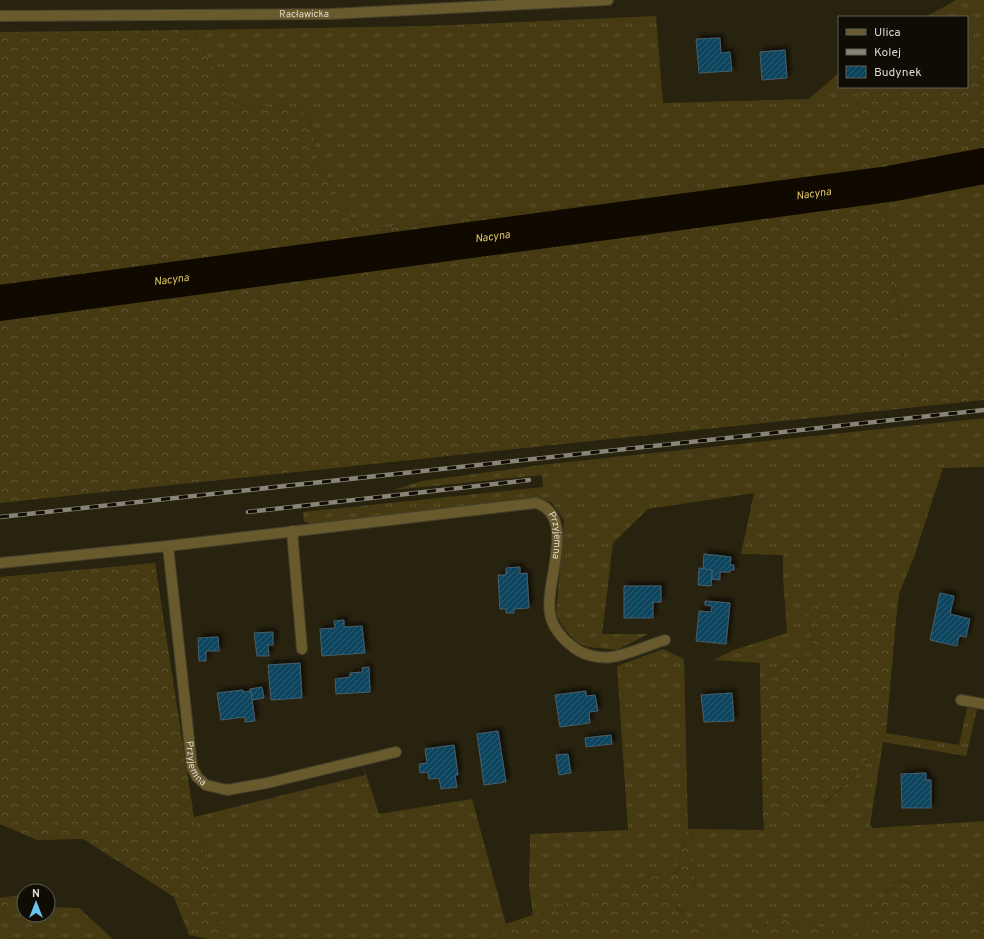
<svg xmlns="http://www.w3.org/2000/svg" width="984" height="939" font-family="Overpass,sans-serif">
<defs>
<pattern id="grass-tufts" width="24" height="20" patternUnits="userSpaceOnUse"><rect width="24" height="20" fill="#453a11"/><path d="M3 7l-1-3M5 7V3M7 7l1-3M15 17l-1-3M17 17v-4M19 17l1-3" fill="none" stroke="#5f5632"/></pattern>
<pattern id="forest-crowns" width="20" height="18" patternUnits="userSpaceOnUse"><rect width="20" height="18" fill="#453a11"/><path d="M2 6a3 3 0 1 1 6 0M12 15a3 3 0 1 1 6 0" fill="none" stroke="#5f5632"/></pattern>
<pattern id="building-hatch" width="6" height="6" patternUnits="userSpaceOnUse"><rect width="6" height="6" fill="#0a445e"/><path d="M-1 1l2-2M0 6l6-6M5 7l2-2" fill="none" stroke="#2d5e74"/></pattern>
<filter id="shadow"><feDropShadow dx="3.5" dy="-3.5" stdDeviation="2" flood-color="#0009"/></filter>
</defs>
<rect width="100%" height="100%" fill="#28230f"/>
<!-- grass -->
<g fill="url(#grass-tufts)">
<path d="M 956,0 L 984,0 L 984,53 L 967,57 L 967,17 L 926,17 Z"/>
<path d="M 656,16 L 663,103 L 809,99 L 839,73 L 839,87 L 857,87 L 860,119 L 860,180 L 597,218 L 591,205 L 359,231 L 318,161 L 309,113 L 233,103 L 192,30 L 427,26 Z"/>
<path d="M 984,172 L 984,368 L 906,374 L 882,190 Z"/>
<path d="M 984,418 L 984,467 L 943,468 L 914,557 L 899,594 L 896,620 L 863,603 L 811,606 L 808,618 L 815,654 L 791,660 L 760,682 L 760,663 L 714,660 L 731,651 L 787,633 L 783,577 L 783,555 L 741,554 L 754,493 L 648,509 L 613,543 L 602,634 L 648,634 L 617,650 L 588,647 L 578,643 L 566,631 L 556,615 L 564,520 L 552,503 L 539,498 L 311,524 L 304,521 L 303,512 L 543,487 L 542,475 L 393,490 L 422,481 L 549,464 Z"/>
<path d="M 663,649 L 684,659 L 688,829 L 676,872 L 642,878 L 533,916 L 529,886 L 530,834 L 628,830 L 617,666 Z"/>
<path d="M 967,708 L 977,709 L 966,756 L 883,742 L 870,825 L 873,828 L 984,821 L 984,888 L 894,881 L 858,937 L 778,916 L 736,935 L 709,934 L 690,920 L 676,905 L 695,893 L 692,829 L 764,830 L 763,814 L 826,802 L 859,772 L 886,733 L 959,745 Z"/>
<path d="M 363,765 L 379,814 L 472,799 L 506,924 L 493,939 L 227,939 L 194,817 L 365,775 Z"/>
<path d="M 48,907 L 79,908 L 113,939 L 0,939 L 0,914 L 24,910 L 24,915 L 48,915 Z"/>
</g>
<!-- forest -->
<g fill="url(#forest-crowns)">
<path d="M 192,30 L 233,103 L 309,113 L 318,161 L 359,231 L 591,205 L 597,218 L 0,297 L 0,32 Z"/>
<path d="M 984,53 L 984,156 L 860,180 L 860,119 L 857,87 L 967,87 L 967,57 Z"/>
<path d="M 882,190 L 906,373 L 984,368 L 984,400 L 0,503 L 0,309 Z"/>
<path d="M 155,563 L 194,817 L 228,939 L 209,939 L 189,935 L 174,897 L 83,839 L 37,840 L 0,824 L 0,577 Z"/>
<path d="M 833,603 L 863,603 L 896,620 L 886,733 L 859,772 L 825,802 L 782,822 L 763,814 L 760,682 L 791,660 L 815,654 L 808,618 L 811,606 Z"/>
<path d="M 688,829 L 692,829 L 695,893 L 676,906 L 690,920 L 709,934 L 736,935 L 778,916 L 858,937 L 894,881 L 984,888 L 984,939 L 493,939 L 506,924 L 642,878 L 676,872 Z"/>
<path d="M 21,895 L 24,896 L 24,910 L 0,914 L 0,898 Z"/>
</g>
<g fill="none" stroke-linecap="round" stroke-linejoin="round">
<!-- river -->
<path stroke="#0f0900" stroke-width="36" id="s1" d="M 0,303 L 889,184 L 984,166"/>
</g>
<!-- building -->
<g fill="url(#building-hatch)" stroke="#485e6b" filter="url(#shadow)">
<path d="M 720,38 L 721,53 L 730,52 L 732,71 L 699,73 L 696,39 Z"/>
<path d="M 785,50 L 787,78 L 762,80 L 760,52 Z"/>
<path d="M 704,554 L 731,557 L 730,565 L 734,565 L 734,570 L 730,570 L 730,572 L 720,572 L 720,580 L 712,579 L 712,570 L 703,569 Z"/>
<path d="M 520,567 L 520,574 L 527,573 L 529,608 L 514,609 L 514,613 L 506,613 L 506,609 L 500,609 L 498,575 L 506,575 L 506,568 Z"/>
<path d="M 699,568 L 712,570 L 711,586 L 698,585 Z"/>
<path d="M 624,586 L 661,586 L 661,602 L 653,602 L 653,618 L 624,618 Z"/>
<path d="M 940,593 L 954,596 L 950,614 L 970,619 L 966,637 L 959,636 L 957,646 L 930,640 Z"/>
<path d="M 705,601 L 730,603 L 726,644 L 696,641 L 699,611 L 711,612 L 712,606 L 705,605 Z"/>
<path d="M 344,620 L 344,627 L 362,626 L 365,653 L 322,656 L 320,629 L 335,628 L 334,621 Z"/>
<path d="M 273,632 L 273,645 L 268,645 L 269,656 L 257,656 L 254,633 Z"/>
<path d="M 218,637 L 219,651 L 206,651 L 206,661 L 199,661 L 198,638 Z"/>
<path d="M 300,663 L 302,698 L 271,700 L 268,665 Z"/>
<path d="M 369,667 L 370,692 L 336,694 L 335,679 L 350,677 L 350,673 L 363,672 L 362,668 Z"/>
<path d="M 262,687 L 264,698 L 252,700 L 250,689 Z"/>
<path d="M 243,690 L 243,692 L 251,691 L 255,721 L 245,722 L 245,717 L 221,720 L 217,693 Z"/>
<path d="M 586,691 L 586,696 L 595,695 L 598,711 L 589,712 L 590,723 L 560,727 L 555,695 Z"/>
<path d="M 732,693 L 734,721 L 704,722 L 701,695 Z"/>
<path d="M 498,731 L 506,782 L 484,785 L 477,734 Z"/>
<path d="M 611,735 L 612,744 L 586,747 L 585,738 Z"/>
<path d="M 454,745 L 458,775 L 455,775 L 457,787 L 441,789 L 439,778 L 429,779 L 428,772 L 420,773 L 419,764 L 427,763 L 425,749 Z"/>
<path d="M 568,754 L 571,773 L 559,775 L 556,755 Z"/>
<path d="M 926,773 L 926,780 L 931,780 L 931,808 L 902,808 L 901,774 Z"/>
</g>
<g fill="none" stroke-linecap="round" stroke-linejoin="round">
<!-- minor casing -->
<g stroke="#45402d" stroke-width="12">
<g id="minor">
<path d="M 292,531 L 302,649"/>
<path id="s2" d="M 168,546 L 192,767 L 197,777 L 206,785 L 227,790 L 267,783 L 396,752"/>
<path id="s3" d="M 0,563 L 168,546 L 536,503 C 578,516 544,583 550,614 C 552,626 562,639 572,646 C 582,655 599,659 612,657 C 630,654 648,645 665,640"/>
<path d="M 961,700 L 984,704"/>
</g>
</g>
<!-- tertiary casing -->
<g stroke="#45402d" stroke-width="12">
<g id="tertiary">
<path id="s4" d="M 0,16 L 330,14 L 608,0"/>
</g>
</g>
<!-- minor -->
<use href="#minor" stroke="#685a2c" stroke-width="10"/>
<!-- tertiary -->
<use href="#tertiary" stroke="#685a2c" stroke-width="10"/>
<!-- rail casing -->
<g stroke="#898576" stroke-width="4.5">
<g id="rail">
<path d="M 248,512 L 529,480"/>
<path d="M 0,517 L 984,410"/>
</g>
</g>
<!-- rail -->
<use href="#rail" stroke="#0f0c05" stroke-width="3" stroke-dasharray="9" stroke-linecap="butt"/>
</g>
<g text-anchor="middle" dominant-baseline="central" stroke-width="4" stroke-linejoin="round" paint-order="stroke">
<!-- street labels -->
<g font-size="10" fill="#dcd9cd" stroke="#0f0c05">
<text stroke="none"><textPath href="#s4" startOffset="304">Racławicka</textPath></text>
<text stroke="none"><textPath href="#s3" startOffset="581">Przyjemna</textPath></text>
<text stroke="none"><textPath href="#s2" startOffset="220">Przyjemna</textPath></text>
</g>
<!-- water labels -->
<g font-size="11" font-style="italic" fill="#e2c769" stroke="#0f0c05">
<text stroke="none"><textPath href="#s1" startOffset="821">Nacyna</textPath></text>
<text stroke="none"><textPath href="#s1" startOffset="497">Nacyna</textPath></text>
<text stroke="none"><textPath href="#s1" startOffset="173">Nacyna</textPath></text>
</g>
</g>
<!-- legend -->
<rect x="838" y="16" width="130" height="72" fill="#0f0c05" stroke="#615e55"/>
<rect x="846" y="29" width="20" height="6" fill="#685a2c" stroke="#615e55"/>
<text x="874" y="36" font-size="12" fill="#dcd9cd">Ulica</text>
<rect x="846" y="49" width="20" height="6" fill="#898576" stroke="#615e55"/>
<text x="874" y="56" font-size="12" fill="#dcd9cd">Kolej</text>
<rect x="846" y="66" width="20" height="12" fill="url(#building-hatch)" stroke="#615e55"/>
<text x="874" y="76" font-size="12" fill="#dcd9cd">Budynek</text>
<!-- north arrow -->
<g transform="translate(36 903)"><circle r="19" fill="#0f0c05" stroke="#615e55"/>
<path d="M0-3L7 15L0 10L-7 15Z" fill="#6cc3f2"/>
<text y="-6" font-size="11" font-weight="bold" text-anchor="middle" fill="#dcd9cd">N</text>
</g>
</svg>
